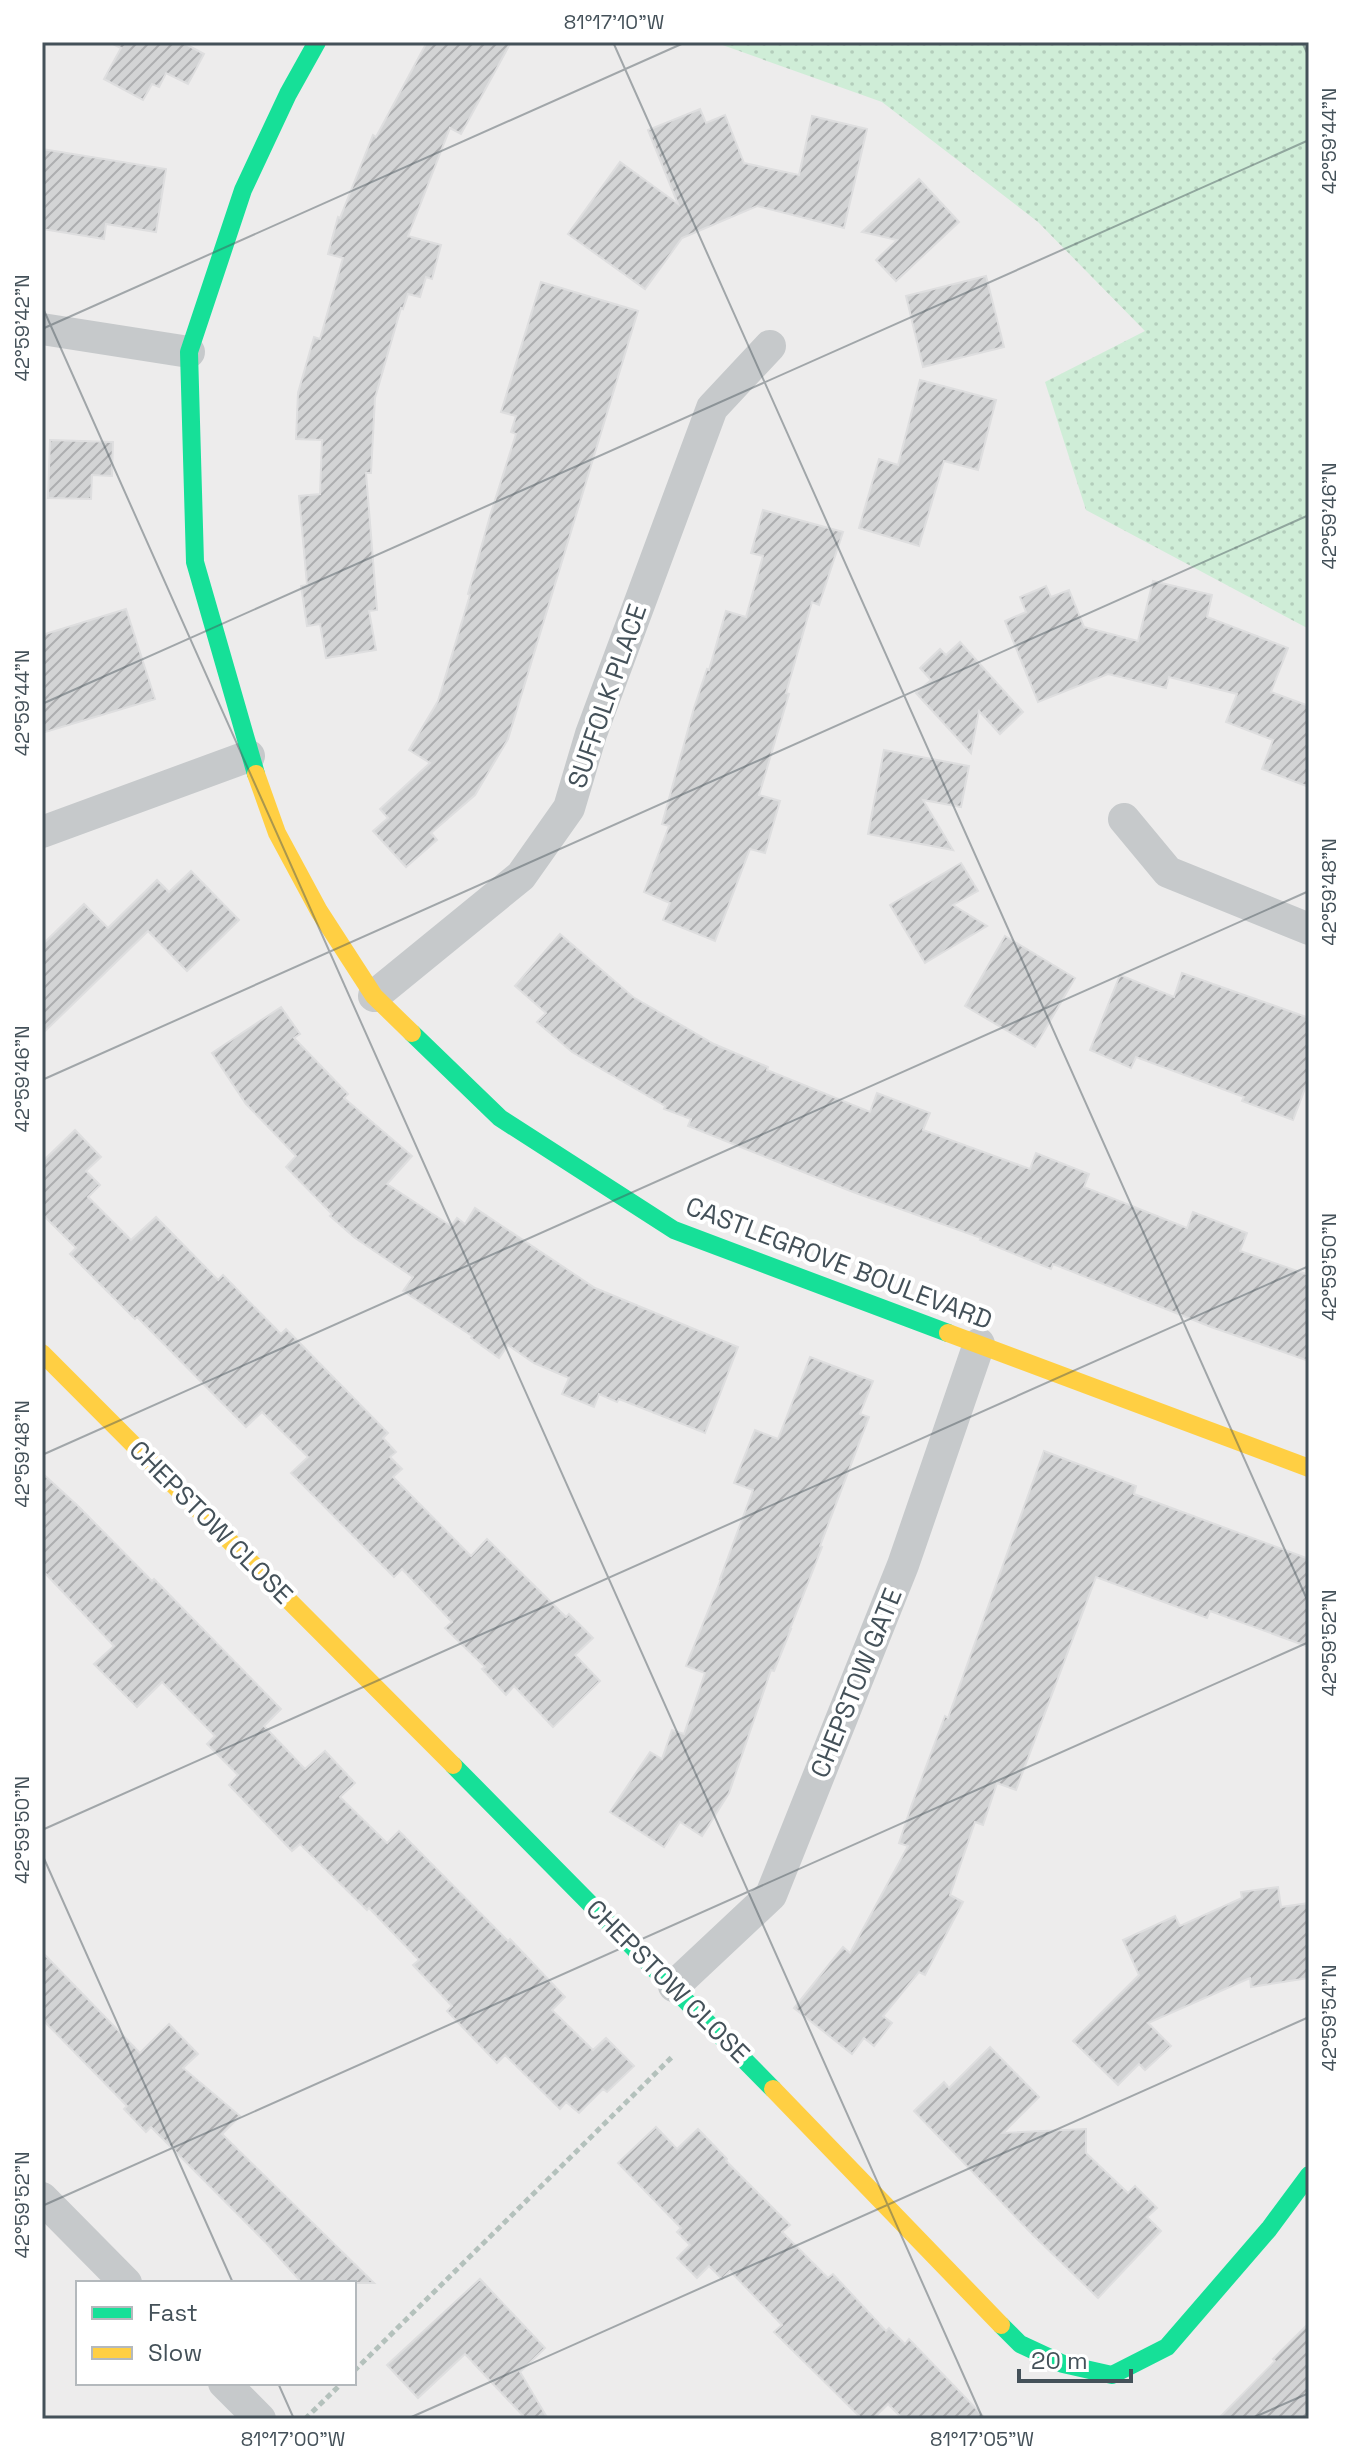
<svg xmlns="http://www.w3.org/2000/svg" width="1351" height="2461" font-family="'Space Grotesk',sans-serif">
<defs>
<pattern id="park-dots" width="8" height="8" patternUnits="userSpaceOnUse" patternTransform="scale(2)"><rect width="8" height="8" fill="#cfedd7"/><path d="M2 2h.1M6 6h.1" fill="none" stroke="#b3cdbb" stroke-width="1.8" stroke-linecap="round"/></pattern>
<pattern id="building-hatch" width="6" height="6" patternUnits="userSpaceOnUse" patternTransform="scale(2)"><rect width="6" height="6" fill="#d3d4d5"/><path d="M-1 1l2-2M0 6l6-6M5 7l2-2" fill="none" stroke="#adaeb0"/></pattern>
</defs>
<rect width="100%" height="100%" fill="#edecec"/>
<!-- park -->
<path fill="url(#park-dots)" d="M 714,42 L 1309,42 L 1309,629 L 1086,510 L 1045,382 L 1145,331 L 1038,222 L 882,102 Z"/>
<!-- building -->
<g fill="url(#building-hatch)" stroke="#dededf" stroke-width="2">
<path d="M 109,42 L 182,42 L 204,54 L 188,84 L 166,73 L 159,87 L 152,84 L 143,100 L 104,79 L 121,48 Z"/>
<path d="M 427,42 L 511,42 L 461,134 L 450,128 L 408,236 L 441,245 L 432,279 L 426,277 L 420,297 L 408,294 L 403,309 L 401,308 L 375,398 L 371,473 L 366,473 L 377,610 L 369,611 L 376,650 L 326,658 L 320,624 L 307,626 L 301,586 L 307,585 L 299,496 L 320,494 L 322,440 L 296,439 L 298,393 L 314,337 L 320,339 L 343,258 L 328,254 L 338,217 L 340,218 L 373,135 L 376,137 Z"/>
<path d="M 700,109 L 706,123 L 725,115 L 744,163 L 799,175 L 812,116 L 867,129 L 844,228 L 757,206 L 682,238 L 645,289 L 568,234 L 620,162 L 678,204 L 648,130 Z"/>
<path d="M 42,149 L 166,169 L 156,232 L 106,224 L 104,239 L 42,229 Z"/>
<path d="M 919,179 L 959,222 L 896,281 L 876,260 L 897,240 L 862,232 Z"/>
<path d="M 986,276 L 1004,347 L 923,367 L 906,296 Z"/>
<path d="M 541,282 L 638,311 L 508,739 L 475,795 L 431,833 L 437,840 L 406,867 L 373,831 L 388,818 L 380,809 L 430,763 L 409,750 L 438,701 L 470,595 L 468,594 L 490,516 L 516,434 L 511,432 L 516,416 L 501,412 Z"/>
<path d="M 920,380 L 996,400 L 978,470 L 944,461 L 919,546 L 859,528 L 879,459 L 898,465 Z"/>
<path d="M 50,440 L 113,442 L 112,476 L 92,475 L 91,499 L 48,498 Z"/>
<path d="M 763,510 L 843,532 L 819,605 L 812,602 L 786,693 L 789,694 L 759,795 L 780,801 L 765,853 L 750,849 L 715,941 L 663,920 L 670,903 L 644,892 L 669,826 L 662,824 L 694,708 L 707,669 L 709,670 L 726,611 L 746,617 L 763,556 L 751,553 Z"/>
<path d="M 1153,581 L 1212,595 L 1207,617 L 1288,648 L 1271,692 L 1309,706 L 1309,787 L 1262,769 L 1273,740 L 1226,722 L 1237,694 L 1169,677 L 1166,688 L 1108,674 L 1038,702 L 1005,621 L 1026,612 L 1020,597 L 1046,586 L 1051,597 L 1069,590 L 1084,627 L 1138,641 Z"/>
<path d="M 126,609 L 155,699 L 42,733 L 42,635 Z"/>
<path d="M 960,642 L 1023,712 L 1000,734 L 979,711 L 971,753 L 916,693 L 931,680 L 920,668 L 940,649 L 946,655 Z"/>
<path d="M 884,750 L 969,766 L 961,807 L 923,800 L 953,850 L 868,834 Z"/>
<path d="M 961,863 L 978,891 L 953,905 L 987,926 L 925,963 L 890,905 Z"/>
<path d="M 191,871 L 239,920 L 187,971 L 148,931 L 42,1034 L 42,945 L 84,904 L 108,928 L 157,880 L 169,892 Z"/>
<path d="M 560,934 L 633,997 L 714,1044 L 768,1067 L 767,1070 L 870,1112 L 877,1093 L 930,1113 L 923,1130 L 1030,1169 L 1036,1153 L 1089,1174 L 1084,1187 L 1187,1228 L 1193,1212 L 1247,1233 L 1240,1251 L 1309,1275 L 1309,1361 L 1211,1327 L 1053,1264 L 1051,1269 L 980,1240 L 981,1238 L 853,1192 L 688,1126 L 691,1119 L 664,1109 L 665,1106 L 572,1052 L 537,1022 L 546,1013 L 515,986 Z"/>
<path d="M 1005,936 L 1075,978 L 1035,1047 L 965,1006 Z"/>
<path d="M 1182,973 L 1309,1018 L 1309,1078 L 1293,1120 L 1242,1101 L 1244,1097 L 1136,1057 L 1131,1068 L 1090,1050 L 1120,975 L 1174,997 Z"/>
<path d="M 281,1007 L 300,1034 L 294,1038 L 348,1094 L 344,1098 L 412,1156 L 387,1184 L 451,1226 L 457,1218 L 465,1224 L 475,1208 L 595,1288 L 738,1347 L 705,1433 L 619,1399 L 617,1402 L 599,1394 L 594,1407 L 562,1394 L 569,1378 L 534,1363 L 508,1345 L 499,1358 L 471,1338 L 472,1336 L 403,1291 L 413,1277 L 355,1238 L 330,1216 L 332,1214 L 286,1167 L 296,1156 L 246,1104 L 212,1053 Z"/>
<path d="M 75,1130 L 101,1157 L 86,1171 L 100,1185 L 88,1197 L 131,1240 L 156,1217 L 218,1280 L 223,1275 L 281,1334 L 286,1329 L 388,1433 L 383,1438 L 396,1452 L 390,1457 L 402,1469 L 393,1477 L 471,1556 L 487,1539 L 566,1617 L 569,1614 L 593,1638 L 575,1655 L 600,1681 L 553,1727 L 514,1686 L 506,1695 L 482,1669 L 485,1667 L 445,1628 L 452,1622 L 402,1569 L 394,1577 L 291,1473 L 308,1457 L 262,1412 L 246,1427 L 137,1317 L 135,1319 L 70,1254 L 76,1248 L 42,1214 L 42,1162 Z"/>
<path d="M 810,1357 L 873,1381 L 860,1414 L 869,1417 L 820,1546 L 822,1547 L 790,1629 L 791,1629 L 774,1671 L 771,1670 L 729,1793 L 702,1836 L 680,1822 L 664,1847 L 610,1812 L 650,1752 L 662,1759 L 672,1730 L 684,1734 L 705,1673 L 686,1666 L 721,1579 L 720,1579 L 753,1490 L 734,1483 L 755,1430 L 778,1439 Z"/>
<path d="M 1044,1451 L 1136,1486 L 1134,1494 L 1309,1559 L 1309,1647 L 1210,1611 L 1207,1618 L 1096,1577 L 1016,1790 L 997,1783 L 983,1825 L 975,1822 L 950,1895 L 963,1902 L 925,1975 L 919,1972 L 883,2016 L 892,2023 L 874,2046 L 864,2038 L 852,2054 L 794,2008 L 843,1947 L 850,1953 L 908,1846 L 899,1843 L 912,1804 L 945,1716 L 948,1718 Z"/>
<path d="M 42,1473 L 78,1506 L 152,1581 L 154,1579 L 281,1709 L 264,1726 L 305,1769 L 325,1751 L 355,1783 L 340,1797 L 387,1843 L 399,1831 L 508,1941 L 510,1939 L 565,1997 L 552,2010 L 593,2050 L 606,2038 L 634,2066 L 607,2092 L 603,2089 L 579,2113 L 566,2102 L 560,2109 L 505,2055 L 497,2063 L 447,2011 L 452,2006 L 413,1965 L 419,1960 L 369,1908 L 367,1910 L 300,1844 L 292,1851 L 229,1785 L 238,1775 L 207,1744 L 215,1736 L 162,1682 L 137,1707 L 94,1664 L 114,1646 L 42,1570 Z"/>
<path d="M 1278,1887 L 1281,1907 L 1309,1903 L 1309,1978 L 1251,1987 L 1250,1978 L 1148,2023 L 1171,2046 L 1145,2070 L 1139,2064 L 1118,2085 L 1073,2041 L 1139,1975 L 1123,1940 L 1175,1916 L 1180,1926 L 1242,1898 L 1241,1892 Z"/>
<path d="M 42,1952 L 140,2053 L 169,2024 L 198,2054 L 183,2068 L 240,2116 L 222,2134 L 374,2283 L 302,2283 L 267,2244 L 151,2127 L 146,2132 L 124,2109 L 127,2106 L 42,2019 Z"/>
<path d="M 990,2047 L 1039,2097 L 1003,2133 L 1086,2129 L 1086,2153 L 1128,2193 L 1135,2186 L 1157,2208 L 1147,2217 L 1161,2231 L 1098,2298 L 1032,2234 L 914,2111 L 944,2082 L 949,2088 Z"/>
<path d="M 656,2127 L 677,2149 L 698,2129 L 727,2159 L 726,2161 L 790,2225 L 782,2232 L 828,2278 L 833,2274 L 886,2331 L 889,2328 L 905,2344 L 909,2339 L 986,2419 L 903,2419 L 888,2404 L 873,2419 L 862,2419 L 774,2332 L 782,2325 L 730,2271 L 722,2279 L 709,2266 L 697,2278 L 677,2258 L 690,2245 L 677,2232 L 681,2228 L 618,2163 Z"/>
<path d="M 480,2279 L 545,2348 L 520,2372 L 548,2419 L 526,2419 L 465,2354 L 418,2398 L 387,2365 Z"/>
<path d="M 1309,2323 L 1309,2419 L 1218,2419 L 1275,2361 L 1273,2359 Z"/>
</g>
<g fill="none" stroke-linecap="round" stroke-linejoin="round">
<!-- path -->
<g stroke="#b4c1bc" stroke-width="5" stroke-dasharray="6 4" stroke-linecap="butt">
<path d="M 354,2371 L 674,2055"/>
<path d="M 305,2419 L 342,2383"/>
</g>
<!-- street -->
<g stroke="#c6c9cb" stroke-width="32">
<path d="M 42,329 L 189,352"/>
<path d="M 1124,819 L 1168,872 L 1309,929"/>
<path d="M 42,832 L 249,756"/>
<path d="M 374,996 L 521,876 L 569,808 L 591,734 L 712,408 L 770,346"/>
<path d="M 674,1986 L 771,1895 L 903,1565 L 979,1344"/>
<path d="M 42,2198 L 126,2283"/>
<path d="M 224,2383 L 260,2419"/>
</g>
<!-- fast -->
<g stroke="#16e098" stroke-width="18">
<path d="M 256,774 L 195,562 L 189,352 L 243,190 L 288,94 L 317,42"/>
<path d="M 412,1033 L 500,1118 L 674,1230 L 948,1333"/>
<path d="M 453,1765 L 773,2089"/>
<path d="M 1001,2325 L 1020,2344 L 1063,2364 L 1112,2375 L 1167,2347 L 1269,2229 L 1309,2175"/>
</g>
<!-- slow -->
<g stroke="#ffcf43" stroke-width="18">
<path d="M 256,774 L 277,833 L 319,911 L 374,996 L 412,1033"/>
<path d="M 948,1333 L 1309,1468"/>
<path d="M 42,1353 L 453,1765"/>
<path d="M 773,2089 L 1001,2325"/>
</g>
</g>
<!-- ticks -->
<path fill="none" stroke="#445159" stroke-width="2" stroke-opacity="0.45" d="M 613,42 L 1309,1604M 1302,42 L 1309,57M 42,306 L 983,2419M 42,329 L 686,42M 42,704 L 1309,140M 42,1080 L 1309,515M 42,1455 L 1309,891M 42,1830 L 1309,1266M 42,1854 L 233,2283M 42,2206 L 1309,1642M 278,2383 L 294,2419M 407,2419 L 1309,2017M 1250,2419 L 1309,2393"/>
<g text-anchor="middle" dominant-baseline="central" stroke-width="8" stroke-linejoin="round" paint-order="stroke">
<!-- street labels -->
<g font-size="26" fill="#445159" stroke="#fff">
<text transform="translate(607 696) rotate(-71)">SUFFOLK PLACE</text>
<text transform="translate(839 1263) rotate(21)">CASTLEGROVE BOULEVARD</text>
<text transform="translate(211 1522) rotate(45)">CHEPSTOW CLOSE</text>
<text transform="translate(856 1683) rotate(-68)">CHEPSTOW GATE</text>
<text transform="translate(668 1981) rotate(45)">CHEPSTOW CLOSE</text>
</g>
</g>
<!-- border -->
<rect width="1351" height="2461" fill="none" stroke="#ffffff" stroke-width="88"/>
<!-- legend -->
<rect x="76" y="2281" width="280" height="104" fill="#ffffff" stroke="#b4b9bd" stroke-width="2"/>
<rect x="92" y="2307" width="40" height="12" fill="#16e098" stroke="#b4b9bd" stroke-width="2"/>
<text x="148" y="2321" font-size="24" fill="#445159">Fast</text>
<rect x="92" y="2347" width="40" height="12" fill="#ffcf43" stroke="#b4b9bd" stroke-width="2"/>
<text x="148" y="2361" font-size="24" fill="#445159">Slow</text>
<!-- scale -->
<path d="M1019 2369v12h112v-12" fill="none" stroke="#445159" stroke-width="4"/>
<text x="1031" y="2369" font-size="24" fill="#445159" stroke="#ffffff" stroke-width="6" paint-order="stroke">20 m</text>
<rect x="44" y="44" width="1263" height="2373" fill="none" stroke="#445159" stroke-width="3"/>
<g font-size="20" text-anchor="middle" fill="#445159">
<text x="614" y="29">81°17'10"W</text>
<text transform="translate(1329 141) rotate(-90)" y="7">42°59'44"N</text>
<text transform="translate(22 328) rotate(-90)" y="7">42°59'42"N</text>
<text transform="translate(1329 516) rotate(-90)" y="7">42°59'46"N</text>
<text transform="translate(22 703) rotate(-90)" y="7">42°59'44"N</text>
<text transform="translate(1329 892) rotate(-90)" y="7">42°59'48"N</text>
<text transform="translate(22 1079) rotate(-90)" y="7">42°59'46"N</text>
<text transform="translate(1329 1267) rotate(-90)" y="7">42°59'50"N</text>
<text transform="translate(22 1454) rotate(-90)" y="7">42°59'48"N</text>
<text transform="translate(1329 1643) rotate(-90)" y="7">42°59'52"N</text>
<text transform="translate(22 1830) rotate(-90)" y="7">42°59'50"N</text>
<text transform="translate(1329 2018) rotate(-90)" y="7">42°59'54"N</text>
<text transform="translate(22 2205) rotate(-90)" y="7">42°59'52"N</text>
<text x="293" y="2446">81°17'00"W</text>
<text x="982" y="2446">81°17'05"W</text>
</g>
</svg>
